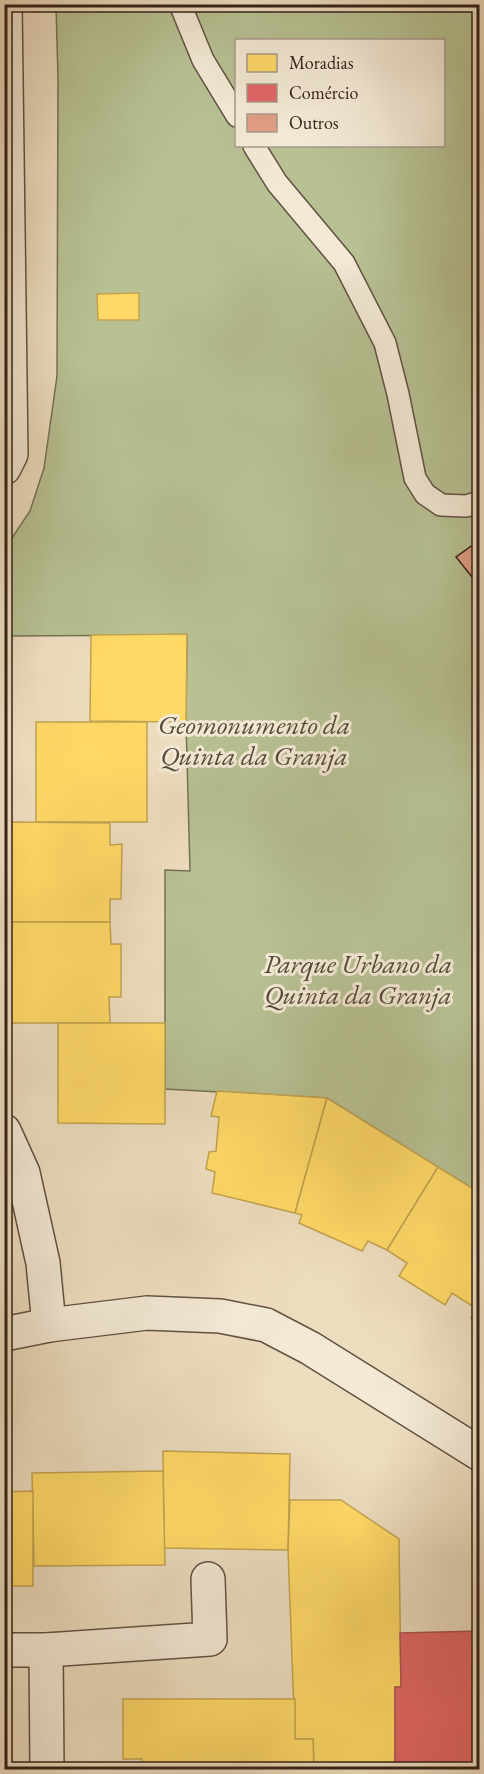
<svg xmlns="http://www.w3.org/2000/svg" width="484" height="1774" font-family="'EB Garamond',serif">
<rect width="100%" height="100%" fill="#edddbf"/>
<filter id="stains"><feTurbulence type="fractalNoise" baseFrequency=".00333" numOctaves="4"/><feColorMatrix values="0 0 0 0 .2 0 0 0 0 .09 0 0 0 0 .02 0 0 0 .5 -.17"/></filter>
<radialGradient id="worn" r=".72"><stop offset=".6" stop-color="#630" stop-opacity="0"/><stop offset="1" stop-color="#630" stop-opacity=".3"/></radialGradient>
<!-- green -->
<path fill="#b7c193" stroke="#757256" stroke-width="1.5" fill-rule="evenodd" d="M 56,5 L 479,5 L 479,1193 L 327,1098 L 165,1089 L 165,870 L 190,871 L 186,722 L 187,635 L 5,636 L 4,550 L 30,511 L 44,468 L 57,376 L 58,78 ZM 237,40 L 444,40 L 444,146 L 237,146 Z"/>
<!-- homes -->
<g fill="#ffd966" stroke="#c2a24f" stroke-width="1.5">
<path d="M 139,293 L 139,320 L 98,320 L 97,294 Z"/>
<path d="M 187,634 L 186,722 L 90,721 L 91,635 Z"/>
<rect x="36" y="722" width="111" height="100"/>
<path d="M 8,822 L 110,823 L 110,845 L 122,844 L 121,899 L 110,899 L 110,922 L 9,922 Z"/>
<path d="M 9,922 L 110,922 L 111,944 L 121,944 L 121,997 L 109,997 L 110,1023 L 9,1023 Z"/>
<path d="M 58,1023 L 165,1023 L 165,1124 L 58,1123 Z"/>
<path d="M 217,1091 L 327,1098 L 295,1213 L 212,1193 L 215,1172 L 206,1169 L 209,1152 L 216,1151 L 219,1117 L 211,1116 Z"/>
<path d="M 327,1098 L 438,1167 L 387,1250 L 368,1241 L 362,1251 L 299,1223 L 302,1215 L 295,1213 Z"/>
<path d="M 438,1167 L 480,1193 L 480,1305 L 477,1309 L 452,1293 L 445,1305 L 399,1276 L 407,1263 L 387,1250 Z"/>
<path d="M 480,1305 L 480,1323 L 471,1318 Z"/>
<path d="M 163,1451 L 290,1454 L 288,1550 L 164,1548 Z"/>
<path d="M 163,1471 L 165,1565 L 34,1566 L 32,1473 Z"/>
<path d="M 33,1491 L 33,1586 L 4,1586 L 4,1492 Z"/>
<path d="M 290,1500 L 341,1500 L 399,1539 L 401,1687 L 395,1687 L 395,1769 L 480,1768 L 480,1770 L 314,1770 L 313,1739 L 295,1739 L 288,1550 Z"/>
<path d="M 123,1699 L 295,1699 L 295,1739 L 313,1739 L 314,1770 L 142,1770 L 142,1759 L 123,1759 Z"/>
</g>
<!-- shops -->
<path fill="#e06666" stroke="#ac524f" stroke-width="1.5" d="M 480,1631 L 480,1768 L 395,1769 L 395,1687 L 401,1687 L 400,1633 Z"/>
<!-- building -->
<path fill="#df9d85" stroke="#33221a" stroke-width="1.5" d="M 480,540 L 480,587 L 456,557 Z"/>
<g fill="none" stroke-linecap="round" stroke-linejoin="round">
<!-- service casing -->
<g stroke="#625143" stroke-width="24">
<g id="service">
<path d="M 180,4 L 203,60 L 237,116"/>
<path d="M 254,146 L 277,183 L 344,263 L 385,343 L 398,394 L 415,478 L 425,494 L 441,505 L 466,506 L 480,502"/>
</g>
</g>
<!-- minor casing -->
<g stroke="#625143" stroke-width="36">
<g id="minor">
<path d="M 4,468 L 11,454 L 5,4"/>
<path d="M 4,1131 L 23,1173 L 43,1263 L 49,1325"/>
<path d="M 4,1650 L 46,1650 L 47,1770"/>
<path d="M 46,1650 L 210,1639 L 208,1579"/>
</g>
</g>
<!-- tertiary casing -->
<g stroke="#625143" stroke-width="36">
<path id="tertiary" d="M 4,1334 L 49,1325 L 147,1313 L 220,1316 L 266,1325 L 310,1348 L 480,1454"/>
</g>
<!-- service -->
<use href="#service" stroke="#f3e9d5" stroke-width="21"/>
<!-- minor -->
<use href="#minor" stroke="#f3e9d5" stroke-width="33"/>
<!-- tertiary -->
<use href="#tertiary" stroke="#f3e9d5" stroke-width="33"/>
</g>
<g text-anchor="middle" dominant-baseline="central" stroke-width="6" stroke-linejoin="round" paint-order="stroke">
<!-- park labels -->
<g font-size="27" font-style="italic" fill="#544a38" stroke="#f3e9d5">
<text x="254" y="724">Geomonumento da<tspan x="254" dy="31">Quinta da Granja</tspan></text>
<text x="358" y="963">Parque Urbano da<tspan x="358" dy="31">Quinta da Granja</tspan></text>
</g>
</g>
<!-- margin -->
<rect width="484" height="1774" fill="none" stroke="#edddbf" stroke-width="24"/>
<rect x="6" y="6" width="472" height="1762" fill="none" stroke="#33221a" stroke-width="3"/>
<rect x="12" y="12" width="460" height="1750" fill="none" stroke="#33221a" stroke-width="1.5"/>
<!-- legend -->
<rect x="235" y="39" width="210" height="108" fill="#f3e9d5" stroke="#a6998a" stroke-width="1.5"/>
<rect x="247" y="54" width="30" height="18" fill="#ffd966" stroke="#a6998a" stroke-width="1.5"/>
<text x="289" y="69" font-size="18" fill="#33221a">Moradias</text>
<rect x="247" y="84" width="30" height="18" fill="#e06666" stroke="#a6998a" stroke-width="1.5"/>
<text x="289" y="99" font-size="18" fill="#33221a">Comércio</text>
<rect x="247" y="114" width="30" height="18" fill="#df9d85" stroke="#a6998a" stroke-width="1.5"/>
<text x="289" y="129" font-size="18" fill="#33221a">Outros</text>
<rect width="100%" height="100%" filter="url(#stains)"/>
<rect width="100%" height="100%" fill="url(#worn)"/>
</svg>
